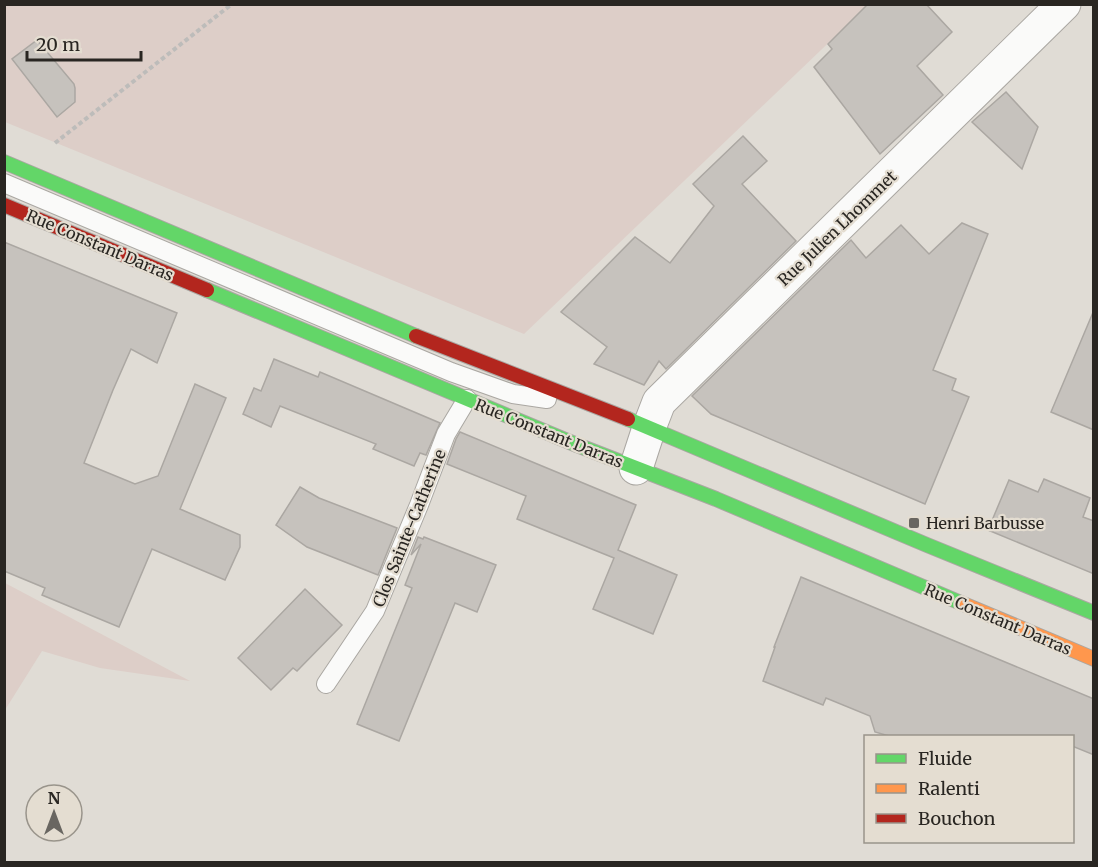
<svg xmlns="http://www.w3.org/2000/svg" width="1098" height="867" font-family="Merriweather,serif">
<rect width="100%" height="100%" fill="#e0dcd5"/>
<!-- green -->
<g fill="#ddcec8">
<path d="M 4,5 L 868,5 L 524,334 L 5,122 Z"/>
<path d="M 5,583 L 190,681 L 100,668 L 42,651 L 5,710 Z"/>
</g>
<!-- building -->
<g fill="#c6c2bd" stroke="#aba7a2" stroke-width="1.5">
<path d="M 868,4 L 926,4 L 952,32 L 917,66 L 943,95 L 880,154 L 814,67 L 832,49 L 828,44 Z"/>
<path d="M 37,40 L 74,84 L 75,88 L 75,102 L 57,117 L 12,59 Z"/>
<path d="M 1006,92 L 1038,127 L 1022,169 L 972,122 Z"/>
<path d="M 743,136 L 767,161 L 742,184 L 796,241 L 666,369 L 659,361 L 644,385 L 594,364 L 607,347 L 561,312 L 635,237 L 670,263 L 714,206 L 693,184 Z"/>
<path d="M 962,223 L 988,234 L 933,370 L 956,379 L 952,390 L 969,397 L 925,504 L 711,414 L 692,396 L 851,240 L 866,258 L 901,225 L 929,254 Z"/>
<path d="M 4,242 L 177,313 L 157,363 L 131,349 L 113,390 L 84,463 L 135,484 L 158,476 L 195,384 L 226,398 L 180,509 L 240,535 L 240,547 L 225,580 L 152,549 L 119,627 L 42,595 L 45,588 L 4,571 Z"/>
<path d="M 1094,310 L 1094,430 L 1051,412 Z"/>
<path d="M 274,359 L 318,377 L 320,372 L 440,423 L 426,455 L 420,453 L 414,466 L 373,449 L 376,444 L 280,406 L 271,427 L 243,414 L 254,388 L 261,391 Z"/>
<path d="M 460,432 L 636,505 L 618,550 L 677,575 L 653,634 L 593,609 L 614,558 L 517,519 L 526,496 L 447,464 L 456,439 Z"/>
<path d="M 1044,479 L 1090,498 L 1083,517 L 1094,521 L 1094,574 L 988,530 L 1009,480 L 1038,492 Z"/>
<path d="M 300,487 L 319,498 L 397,528 L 378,575 L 307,547 L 276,525 Z"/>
<path d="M 418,537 L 423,539 L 424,537 L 496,565 L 477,612 L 455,603 L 399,741 L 357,724 L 412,588 L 405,585 L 421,544 L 411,555 Z"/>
<path d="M 801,577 L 1094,699 L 1094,755 L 1072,746 L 1072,736 L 889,736 L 875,732 L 870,716 L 826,698 L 823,705 L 763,681 L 775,647 L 774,647 Z"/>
<path d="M 305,589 L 342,625 L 297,671 L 293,668 L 271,690 L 238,658 Z"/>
</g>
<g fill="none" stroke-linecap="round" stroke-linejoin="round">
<!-- lane casing -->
<g stroke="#aaa7a2" stroke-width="20">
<g id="lane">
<path d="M 4,183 L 451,372 L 513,394 L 547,399"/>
<path d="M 326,684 L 375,611 L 419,505 L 446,434 L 467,399"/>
</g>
</g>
<!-- street casing -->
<g stroke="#aaa7a2" stroke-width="35">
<path id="street" d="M 636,468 L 649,428 L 659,402 L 1064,4"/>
</g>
<!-- fast casing -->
<g stroke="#aaa7a2" stroke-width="16">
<g id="fast">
<path d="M 4,162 L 416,336"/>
<path d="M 207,290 L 577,445 L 716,499 L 961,603"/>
<path d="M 628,419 L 927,545 L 1094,613"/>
</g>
</g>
<!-- slow casing -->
<g stroke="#aaa7a2" stroke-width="16">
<path id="slow" d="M 961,603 L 1094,659"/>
</g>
<!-- jam casing -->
<g stroke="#aaa7a2" stroke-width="16">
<g id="jam">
<path d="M 4,205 L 207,290"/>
<path d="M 416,336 L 628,419"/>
</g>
</g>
<!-- path -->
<path stroke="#bdbcba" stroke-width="4" stroke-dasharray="4.5 3" stroke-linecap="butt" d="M 55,143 L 232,4"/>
<!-- lane -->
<use href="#lane" stroke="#fafaf9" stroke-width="18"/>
<!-- street -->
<use href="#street" stroke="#fafaf9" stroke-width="33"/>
<!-- fast -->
<use href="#fast" stroke="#63d668" stroke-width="14"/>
<!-- slow -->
<use href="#slow" stroke="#ff974d" stroke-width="14"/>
<!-- jam -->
<use href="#jam" stroke="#b3261e" stroke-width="14"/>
</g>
<!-- markers -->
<rect fill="#696661" stroke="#e4ddd1" stroke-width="2" x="908" y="517" width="12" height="12" rx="3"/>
<g text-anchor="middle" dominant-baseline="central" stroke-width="4.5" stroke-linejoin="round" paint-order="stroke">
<!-- street labels -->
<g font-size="16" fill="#292622" stroke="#e4ddd1">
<text transform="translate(837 228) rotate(-44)">Rue Julien Lhommet</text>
<text transform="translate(100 245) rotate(23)">Rue Constant Darras</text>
<text transform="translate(549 433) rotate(22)">Rue Constant Darras</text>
<text transform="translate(409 528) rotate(-68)">Clos Sainte-Catherine</text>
<text transform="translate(998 619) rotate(23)">Rue Constant Darras</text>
</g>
<!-- poi labels -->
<g font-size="16" fill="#292622" stroke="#e4ddd1" text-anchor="start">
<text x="926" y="523">Henri Barbusse</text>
</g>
</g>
<!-- border -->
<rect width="1098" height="867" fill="none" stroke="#292622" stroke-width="12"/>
<!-- legend -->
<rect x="864" y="735" width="210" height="108" fill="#e4ddd1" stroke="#99948b" stroke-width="1.5"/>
<rect x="876" y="754" width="30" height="9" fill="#63d668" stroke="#99948b" stroke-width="1.5"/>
<text x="918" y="765" font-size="18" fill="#292622">Fluide</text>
<rect x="876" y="784" width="30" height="9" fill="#ff974d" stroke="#99948b" stroke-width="1.5"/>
<text x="918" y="795" font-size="18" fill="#292622">Ralenti</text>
<rect x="876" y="814" width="30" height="9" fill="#b3261e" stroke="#99948b" stroke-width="1.5"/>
<text x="918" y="825" font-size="18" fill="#292622">Bouchon</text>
<!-- north arrow -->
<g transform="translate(54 813)"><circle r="28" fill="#e4ddd1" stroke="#99948b" stroke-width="1.5"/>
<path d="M0-4.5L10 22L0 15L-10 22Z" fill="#696661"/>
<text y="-9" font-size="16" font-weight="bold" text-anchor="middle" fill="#292622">N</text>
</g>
<!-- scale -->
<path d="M27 51v9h114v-9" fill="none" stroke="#292622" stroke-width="3"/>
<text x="36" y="51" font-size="18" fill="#292622" stroke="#e4ddd1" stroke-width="4.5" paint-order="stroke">20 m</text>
</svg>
